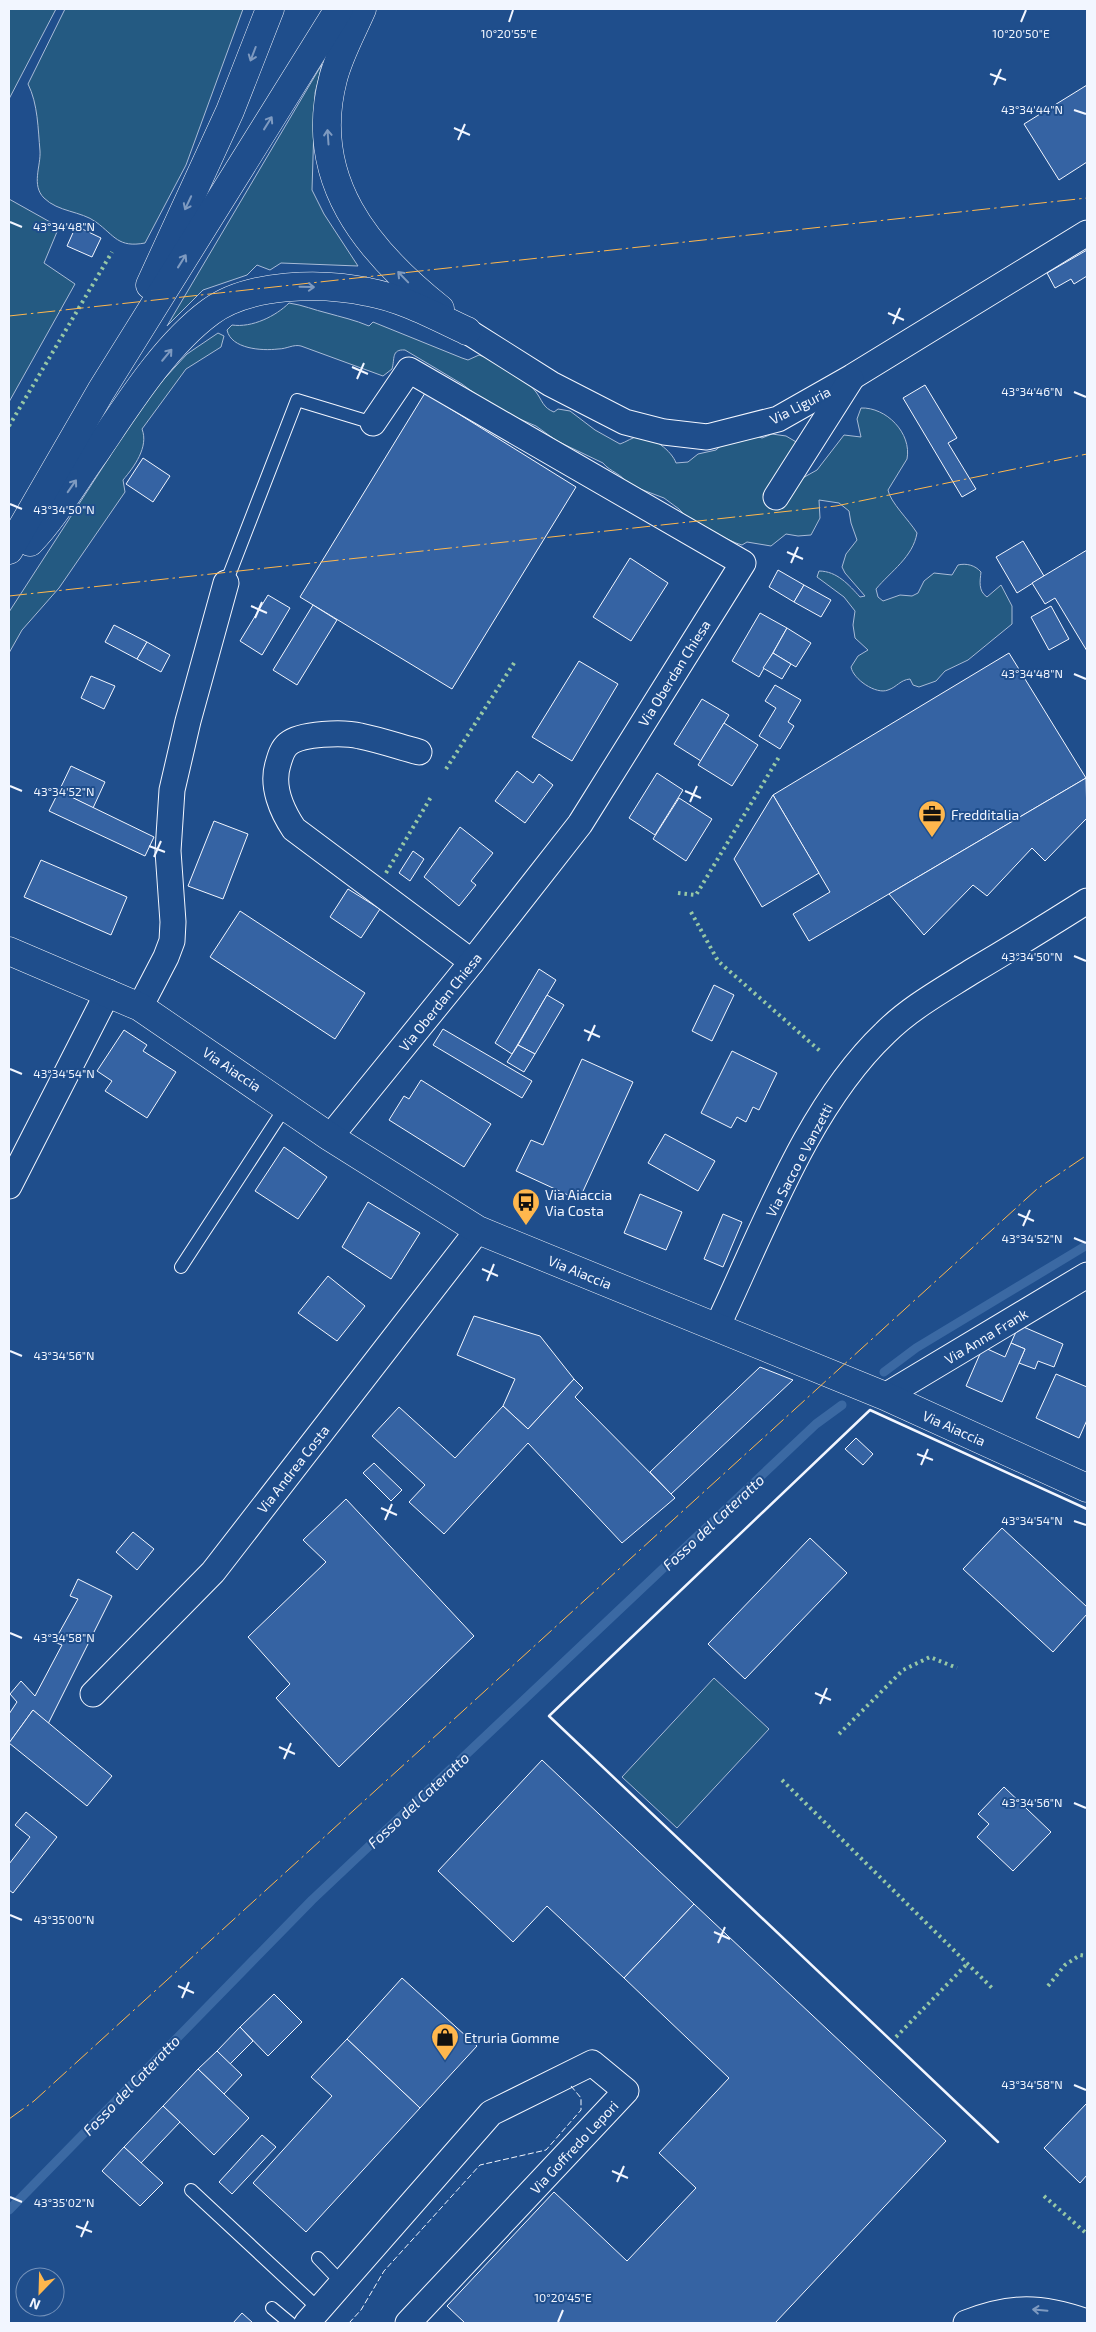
<svg xmlns="http://www.w3.org/2000/svg" width="1096" height="2332" font-family="'Exo 2',sans-serif">
<rect width="100%" height="100%" fill="#1f4e8c"/>
<!-- green -->
<g fill="#245a82" stroke="#a8bbd7">
<path d="M 9,9 L 56,9 L 9,99 Z"/>
<path d="M 65,9 L 243,9 L 186,165 L 145,243 C 118,248 115,236 96,222 C 81,211 58,212 44,198 C 31,185 41,166 40,151 C 38,129 38,104 28,84 Z"/>
<path d="M 322,64 L 315,93 L 312,190 L 324,214 L 358,266 L 281,263 L 270,270 L 257,265 L 247,275 L 203,290 L 167,326 Z"/>
<path d="M 9,199 L 59,227 L 44,263 L 75,284 L 9,402 Z"/>
<path d="M 289,303 C 303,305 314,310 327,313 C 341,317 355,320 369,326 L 373,322 L 462,358 L 468,360 L 479,355 C 500,362 523,374 536,392 C 542,400 543,408 554,412 L 558,409 L 570,411 L 595,430 L 620,444 C 626,442 633,437 639,436 C 652,436 672,451 676,463 L 688,462 L 698,454 L 716,450 L 726,441 L 749,433 L 762,438 L 772,434 L 786,436 L 798,443 L 799,480 L 817,470 L 844,435 L 861,437 L 857,419 L 861,408 C 886,407 912,433 907,459 L 888,490 C 890,502 909,520 917,533 C 913,557 891,571 876,589 L 878,597 L 883,601 L 900,595 L 912,596 L 918,593 L 924,581 L 934,573 L 952,575 L 958,565 C 966,563 975,565 981,572 C 980,581 978,591 987,597 L 1001,585 L 1012,606 L 1012,624 L 968,660 L 945,671 L 936,681 L 919,687 L 913,685 L 910,679 C 900,680 897,687 888,690 C 876,695 853,679 851,667 L 858,656 L 868,650 L 855,638 L 853,625 L 855,611 L 844,597 L 817,577 L 819,571 C 837,571 849,585 860,597 L 865,596 L 845,573 L 842,567 L 846,554 L 857,540 L 851,523 L 849,511 L 839,503 L 819,500 L 820,518 L 811,535 L 798,536 L 786,534 L 771,546 L 747,542 L 742,545 L 736,543 L 693,524 L 679,509 L 664,498 L 627,484 C 623,474 610,472 603,463 L 557,441 L 536,426 L 494,408 L 462,384 L 405,350 C 391,349 395,359 392,369 L 383,376 L 301,346 C 293,344 287,349 278,349 C 262,351 231,349 227,330 L 232,325 C 252,328 276,316 289,303 Z"/>
<path d="M 218,333 L 224,336 L 221,347 L 186,369 L 142,429 C 149,447 134,467 123,480 L 125,492 L 59,588 L 22,630 L 9,653 L 9,612 L 110,456 L 116,438 L 132,422 L 153,391 L 187,354 Z"/>
<path d="M 714,1678 L 769,1729 L 677,1828 L 622,1777 Z"/>
</g>
<g fill="none" stroke-linecap="round" stroke-linejoin="round">
<!-- stream -->
<g stroke="#3b69a3" stroke-width="9">
<path d="M 884,1372 L 916,1348 L 1087,1245"/>
<path d="M 9,2210 L 312,1900 L 816,1424 L 842,1405"/>
</g>
</g>
<!-- building -->
<g fill="#3563a3" stroke="#f2f6ff">
<path d="M 1087,85 L 1087,162 L 1059,180 L 1024,124 Z"/>
<path d="M 76,226 L 101,238 L 92,257 L 67,246 Z"/>
<path d="M 1087,250 L 1087,276 L 1074,284 L 1071,279 L 1055,288 L 1047,273 Z"/>
<path d="M 925,385 L 957,438 L 948,443 L 976,489 L 962,497 L 903,398 Z"/>
<path d="M 425,393 L 576,487 L 452,689 L 300,597 Z"/>
<path d="M 143,458 L 170,476 L 153,502 L 126,484 Z"/>
<path d="M 1023,541 L 1044,576 L 1017,593 L 996,557 Z"/>
<path d="M 1087,550 L 1087,651 L 1055,598 L 1045,604 L 1032,583 Z"/>
<path d="M 630,558 L 668,583 L 631,641 L 593,617 Z"/>
<path d="M 778,570 L 804,585 L 794,602 L 769,587 Z"/>
<path d="M 804,585 L 831,600 L 821,617 L 794,602 Z"/>
<path d="M 268,595 L 290,608 L 262,655 L 240,641 Z"/>
<path d="M 313,605 L 337,620 L 297,685 L 273,670 Z"/>
<path d="M 1051,606 L 1069,639 L 1049,650 L 1031,617 Z"/>
<path d="M 760,613 L 787,628 L 759,677 L 732,661 Z"/>
<path d="M 114,625 L 147,642 L 137,659 L 105,642 Z"/>
<path d="M 787,628 L 811,643 L 796,667 L 773,653 Z"/>
<path d="M 147,642 L 170,655 L 161,672 L 137,659 Z"/>
<path d="M 773,653 L 791,664 L 782,679 L 763,668 Z"/>
<path d="M 1009,653 L 1086,778 L 809,941 L 793,914 L 830,892 L 773,795 Z"/>
<path d="M 579,661 L 618,684 L 572,761 L 532,737 Z"/>
<path d="M 91,676 L 115,686 L 104,709 L 81,698 Z"/>
<path d="M 775,685 L 801,700 L 788,722 L 794,726 L 780,749 L 759,736 L 776,708 L 765,701 Z"/>
<path d="M 702,699 L 729,715 L 701,761 L 674,744 Z"/>
<path d="M 724,723 L 758,745 L 732,786 L 698,765 Z"/>
<path d="M 71,766 L 105,782 L 93,808 L 59,791 Z"/>
<path d="M 517,771 L 533,783 L 539,774 L 553,785 L 525,823 L 495,801 Z"/>
<path d="M 657,773 L 683,790 L 655,835 L 629,818 Z"/>
<path d="M 1086,778 L 1087,818 L 1045,861 L 1032,848 L 987,896 L 973,885 L 924,935 L 889,894 Z"/>
<path d="M 59,791 L 154,837 L 145,856 L 49,811 Z"/>
<path d="M 773,795 L 819,873 L 762,907 L 734,859 Z"/>
<path d="M 679,798 L 712,819 L 686,861 L 653,839 Z"/>
<path d="M 214,821 L 248,834 L 223,899 L 188,886 Z"/>
<path d="M 460,827 L 493,853 L 471,881 L 476,885 L 459,906 L 424,877 Z"/>
<path d="M 413,851 L 424,859 L 410,881 L 399,873 Z"/>
<path d="M 41,860 L 127,897 L 111,935 L 24,897 Z"/>
<path d="M 348,889 L 380,909 L 361,938 L 330,917 Z"/>
<path d="M 240,911 L 365,993 L 335,1039 L 210,957 Z"/>
<path d="M 539,969 L 556,980 L 512,1054 L 495,1043 Z"/>
<path d="M 714,985 L 734,995 L 712,1041 L 692,1031 Z"/>
<path d="M 547,995 L 564,1005 L 535,1054 L 518,1045 Z"/>
<path d="M 443,1029 L 532,1081 L 522,1098 L 433,1045 Z"/>
<path d="M 124,1030 L 147,1045 L 143,1051 L 176,1072 L 147,1118 L 105,1091 L 112,1081 L 97,1071 Z"/>
<path d="M 518,1045 L 535,1054 L 524,1072 L 507,1062 Z"/>
<path d="M 732,1051 L 777,1073 L 759,1110 L 753,1107 L 746,1122 L 737,1117 L 731,1128 L 701,1113 Z"/>
<path d="M 582,1059 L 633,1082 L 579,1200 L 516,1171 L 531,1140 L 543,1145 Z"/>
<path d="M 421,1080 L 491,1124 L 464,1167 L 389,1120 L 404,1096 L 409,1099 Z"/>
<path d="M 665,1134 L 715,1161 L 698,1191 L 648,1163 Z"/>
<path d="M 284,1147 L 327,1177 L 298,1219 L 255,1191 Z"/>
<path d="M 640,1194 L 682,1212 L 666,1250 L 624,1233 Z"/>
<path d="M 368,1202 L 420,1233 L 391,1279 L 342,1247 Z"/>
<path d="M 723,1214 L 742,1222 L 723,1267 L 704,1259 Z"/>
<path d="M 328,1276 L 365,1306 L 337,1341 L 298,1313 Z"/>
<path d="M 474,1316 L 540,1336 L 574,1379 L 528,1429 L 503,1406 L 515,1379 L 457,1355 Z"/>
<path d="M 1019,1325 L 1063,1344 L 1054,1367 L 1038,1361 L 1035,1369 L 1019,1363 L 1025,1349 L 1011,1343 Z"/>
<path d="M 1011,1343 L 1025,1349 L 1002,1402 L 966,1386 L 983,1347 L 1005,1357 Z"/>
<path d="M 760,1367 L 793,1380 L 671,1494 L 650,1472 Z"/>
<path d="M 1056,1374 L 1087,1387 L 1087,1420 L 1079,1438 L 1036,1418 Z"/>
<path d="M 574,1379 L 583,1388 L 575,1397 L 675,1498 L 622,1543 L 528,1443 L 444,1534 L 409,1502 L 425,1485 L 372,1436 L 399,1407 L 455,1458 L 503,1406 L 528,1429 Z"/>
<path d="M 856,1438 L 873,1454 L 863,1465 L 845,1449 Z"/>
<path d="M 374,1463 L 402,1490 L 391,1501 L 363,1473 Z"/>
<path d="M 346,1499 L 474,1636 L 339,1767 L 276,1698 L 290,1684 L 248,1637 L 326,1562 L 303,1540 Z"/>
<path d="M 1002,1528 L 1087,1607 L 1087,1614 L 1053,1652 L 963,1569 Z"/>
<path d="M 133,1532 L 154,1549 L 137,1570 L 116,1552 Z"/>
<path d="M 810,1538 L 847,1573 L 745,1679 L 708,1644 Z"/>
<path d="M 78,1579 L 112,1596 L 48,1724 L 33,1710 L 9,1743 L 9,1714 L 17,1702 L 10,1694 L 21,1681 L 35,1696 L 62,1645 L 54,1642 L 78,1599 L 70,1596 Z"/>
<path d="M 33,1710 L 112,1776 L 87,1806 L 9,1743 Z"/>
<path d="M 542,1760 L 694,1904 L 624,1978 L 547,1906 L 513,1942 L 438,1871 Z"/>
<path d="M 1004,1787 L 1051,1832 L 1013,1871 L 977,1837 L 989,1824 L 978,1814 Z"/>
<path d="M 26,1812 L 57,1837 L 13,1893 L 9,1890 L 9,1864 L 30,1837 L 15,1825 Z"/>
<path d="M 694,1904 L 946,2141 L 775,2323 L 465,2323 L 447,2306 L 554,2192 L 627,2261 L 696,2188 L 659,2153 L 729,2078 L 624,1978 Z"/>
<path d="M 402,1978 L 477,2046 L 420,2108 L 347,2039 Z"/>
<path d="M 274,1994 L 302,2022 L 268,2056 L 240,2027 Z"/>
<path d="M 240,2027 L 253,2041 L 230,2064 L 217,2051 Z"/>
<path d="M 347,2039 L 420,2108 L 306,2232 L 253,2183 L 332,2096 L 311,2077 Z"/>
<path d="M 217,2051 L 242,2075 L 224,2094 L 198,2069 Z"/>
<path d="M 198,2069 L 249,2118 L 214,2155 L 163,2106 Z"/>
<path d="M 1087,2103 L 1087,2175 L 1080,2183 L 1044,2148 Z"/>
<path d="M 163,2106 L 180,2122 L 141,2163 L 124,2147 Z"/>
<path d="M 262,2135 L 276,2147 L 232,2194 L 219,2182 Z"/>
<path d="M 124,2147 L 163,2183 L 140,2206 L 102,2171 Z"/>
<path d="M 242,2313 L 253,2323 L 233,2323 Z"/>
</g>
<g fill="none" stroke-linecap="round" stroke-linejoin="round">
<!-- lane casing -->
<g stroke="#f2f6ff" stroke-width="14">
<g id="lane">
<path d="M 226,583 L 297,400 L 373,423"/>
<path d="M 181,1267 L 286,1106"/>
<path d="M 191,2190 L 319,2309"/>
<path d="M 318,2258 L 342,2283"/>
<path d="M 272,2308 L 290,2323"/>
</g>
</g>
<!-- street casing -->
<g stroke="#f2f6ff" stroke-width="27">
<g id="street">
<path d="M 467,331 L 551,384 L 625,422 L 664,432 L 707,437 L 778,419 L 852,377 L 1087,233"/>
<path d="M 776,497 L 851,379"/>
<path d="M 419,752 C 400,747 380,740 360,736 C 344,732 301,733 288,744 C 282,749 280,757 278,764 C 271,786 282,811 294,829 L 472,962"/>
<path d="M 140,1007 L 166,957 L 172,941 L 173,922 L 168,851 L 172,790 L 188,721 L 226,583"/>
<path d="M 330,1137 L 472,962 L 580,824 L 743,563 L 409,370 L 373,423"/>
<path d="M 9,1186 L 108,992"/>
<path d="M 717,1327 C 763,1231 807,1107 885,1033 C 910,1008 941,991 971,972 C 1010,949 1049,925 1087,901"/>
<path d="M 885,1396 L 1087,1275"/>
<path d="M 93,1694 L 213,1572 L 478,1230"/>
<path d="M 307,2323 L 491,2113 L 592,2063 L 626,2091 L 408,2323"/>
<path d="M 966,2323 C 1012,2305 1041,2306 1087,2322"/>
</g>
</g>
<!-- secondary casing -->
<g stroke="#f2f6ff" stroke-width="29">
<path id="secondary" d="M 9,951 L 140,1007 L 330,1137 L 478,1230 L 885,1396 L 1087,1488"/>
</g>
<!-- highway casing -->
<g stroke="#f2f6ff" stroke-width="29">
<g id="highway">
<path d="M 362,9 C 352,32 339,55 333,79 C 307,179 367,251 440,309"/>
<path d="M 150,285 L 230,111 L 270,9"/>
<path d="M 30,542 C 55,516 74,482 95,453 C 127,406 164,346 210,312 C 249,283 322,282 368,292 C 402,298 435,316 467,331"/>
<path d="M 9,550 L 101,391 L 339,9"/>
</g>
</g>
<!-- lane -->
<use href="#lane" stroke="#1f4e8c" stroke-width="12"/>
<!-- street -->
<use href="#street" stroke="#1f4e8c" stroke-width="25"/>
<!-- secondary -->
<use href="#secondary" stroke="#1f4e8c" stroke-width="28"/>
<!-- highway -->
<use href="#highway" stroke="#1f4e8c" stroke-width="28"/>
<!-- hedge -->
<g stroke="#97c8a6" stroke-width="4" stroke-dasharray="2.5 4" stroke-linecap="butt">
<path d="M 9,426 L 112,252"/>
<path d="M 446,769 L 516,660"/>
<path d="M 386,873 L 431,797"/>
<path d="M 678,893 L 696,895 L 779,757"/>
<path d="M 691,912 L 718,961 L 820,1051"/>
<path d="M 839,1734 L 903,1670 L 930,1657 L 957,1668"/>
<path d="M 782,1780 L 993,1989"/>
<path d="M 1048,1986 L 1065,1965 L 1080,1955 L 1087,1956"/>
<path d="M 896,2037 L 967,1964"/>
<path d="M 1044,2196 L 1087,2234"/>
</g>
<!-- fence -->
<path stroke="#f2f6ff" stroke-width="1" stroke-dasharray="6 2.5" stroke-linecap="butt" d="M 349,2323 L 361,2310 L 384,2271 L 480,2165 L 546,2150 L 581,2110 L 581,2098 L 571,2086"/>
<!-- wall -->
<path stroke="#f2f6ff" stroke-width="2.5" d="M 998,2142 L 549,1716 L 870,1410 L 1087,1509"/>
<!-- power -->
<g stroke="#ffb74d" stroke-width="1" stroke-dasharray="18 4 2.5 4" stroke-linecap="butt">
<path d="M 9,316 L 1087,198"/>
<path d="M 9,596 L 836,506 L 1087,454"/>
<path d="M 9,2119 L 34,2101 L 1037,1189 L 1087,1155"/>
</g>
</g>
<!-- one-way arrows -->
<defs><path id="oneway-shaft" d="M-6 0H5M1.5-3L5.5 0L1.5 3" fill="none" stroke-width="1.6" stroke-linecap="round" stroke-linejoin="round" transform="scale(1.25)"/></defs>
<g stroke="#7e9ac0">
<use href="#oneway-shaft" transform="translate(253 54) rotate(111)"/>
<use href="#oneway-shaft" transform="translate(268 123) rotate(-58)"/>
<use href="#oneway-shaft" transform="translate(328 137) rotate(-94)"/>
<use href="#oneway-shaft" transform="translate(188 203) rotate(115)"/>
<use href="#oneway-shaft" transform="translate(182 261) rotate(-58)"/>
<use href="#oneway-shaft" transform="translate(403 277) rotate(-134)"/>
<use href="#oneway-shaft" transform="translate(307 287) rotate(1)"/>
<use href="#oneway-shaft" transform="translate(167 355) rotate(-50)"/>
<use href="#oneway-shaft" transform="translate(72 486) rotate(-55)"/>
<use href="#oneway-shaft" transform="translate(1040 2310) rotate(-175)"/>
</g>
<!-- ticks -->
<path fill="none" stroke="#f2f6ff" stroke-width="2" d="M 509,22 L 513,10M 1021,22 L 1026,10M 990,74 L 1006,80M 994,85 L 1001,69M 1074,110 L 1086,114M 454,128 L 470,135M 458,140 L 465,124M 10,222 L 22,227M 888,313 L 904,320M 893,324 L 900,308M 352,367 L 368,374M 357,379 L 364,363M 1074,392 L 1086,397M 10,504 L 22,509M 787,552 L 803,559M 791,563 L 798,547M 251,606 L 267,613M 255,618 L 262,602M 1074,674 L 1086,679M 10,786 L 22,791M 685,791 L 701,798M 690,802 L 697,786M 149,846 L 165,852M 154,857 L 161,841M 1074,956 L 1086,961M 584,1030 L 600,1037M 588,1041 L 595,1025M 10,1069 L 22,1074M 1018,1214 L 1034,1221M 1023,1226 L 1030,1210M 1074,1238 L 1086,1243M 482,1269 L 498,1276M 487,1281 L 494,1264M 10,1351 L 22,1356M 917,1454 L 933,1460M 921,1465 L 928,1449M 381,1508 L 397,1515M 385,1520 L 392,1504M 1074,1521 L 1086,1525M 10,1633 L 22,1638M 815,1693 L 831,1700M 820,1704 L 827,1688M 279,1747 L 295,1754M 284,1759 L 291,1743M 1074,1803 L 1086,1808M 10,1915 L 22,1920M 714,1932 L 730,1939M 718,1943 L 725,1927M 178,1986 L 194,1993M 182,1998 L 189,1982M 1074,2085 L 1086,2090M 612,2171 L 628,2178M 617,2182 L 624,2166M 10,2197 L 22,2202M 76,2226 L 92,2232M 81,2237 L 88,2221M 558,2322 L 563,2310"/>
<!-- icons -->
<defs>
<g id="office-pin" transform="scale(1.4375)"><path d="M0 17L-7.5 6A9.5 9.5 0 1 1 7.5 6Z" fill="#ffb74d" stroke="#1f4e8c"/><path d="M-6-3h4V-5.5h4V-3h4V5H-6ZM-1-4.5V-3h2v-1.5ZM-6 0V1H6V0Z" fill="#111"/></g>
<g id="bus-pin" transform="scale(1.4375)"><path d="M0 17L-7.5 6A9.5 9.5 0 1 1 7.5 6Z" fill="#ffb74d" stroke="#1f4e8c"/><path d="M-5-6H5V4H4V6H2V4H-2V6H-4V4H-5ZM-3.5-4V0h7V-4ZM-3.5 1.2v1.5H-2V1.2ZM2 1.2v1.5H3.5V1.2Z" fill="#111"/></g>
<g id="shop-pin" transform="scale(1.4375)"><path d="M0 17L-7.5 6A9.5 9.5 0 1 1 7.5 6Z" fill="#ffb74d" stroke="#1f4e8c"/><path d="M-5-2.5h2.3a2.7 3.5 0 0 1 5.4 0H5L5.5 6h-11ZM-1.5-2.5h3a1.5 2.3 0 0 0-3 0Z" fill="#111"/></g>
</defs>
<g fill-rule="evenodd">
<use href="#office-pin" x="932" y="814"/>
<use href="#bus-pin" x="526" y="1202"/>
<use href="#shop-pin" x="445" y="2037"/>
</g>
<g text-anchor="middle" dominant-baseline="central" stroke-width="4" stroke-linejoin="round" paint-order="stroke">
<!-- street labels -->
<g font-size="14" fill="#f2f6ff" stroke="#1f4e8c">
<text transform="translate(800 405) rotate(-27)">Via Liguria</text>
<text transform="translate(674 673) rotate(-58)">Via Oberdan Chiesa</text>
<text transform="translate(440 1002) rotate(-51)">Via Oberdan Chiesa</text>
<text transform="translate(232 1069) rotate(34)">Via Aiaccia</text>
<text transform="translate(799 1160) rotate(-62)">Via Sacco e Vanzetti</text>
<text transform="translate(580 1272) rotate(22)">Via Aiaccia</text>
<text transform="translate(986 1336) rotate(-31)">Via Anna Frank</text>
<text transform="translate(954 1428) rotate(24)">Via Aiaccia</text>
<text transform="translate(293 1469) rotate(-52)">Via Andrea Costa</text>
<text transform="translate(574 2147) rotate(-47)">Via Goffredo Lepori</text>
</g>
<!-- poi labels -->
<g font-size="14" fill="#f2f6ff" stroke="#1f4e8c" text-anchor="start">
<text x="951" y="814">Fredditalia</text>
<text x="545" y="1194">Via Aiaccia<tspan x="545" dy="16">Via Costa</tspan></text>
<text x="464" y="2037">Etruria Gomme</text>
</g>
<!-- water labels -->
<g font-size="15" font-style="italic" fill="#f2f6ff" stroke="#1f4e8c">
<text transform="translate(713 1522) rotate(-43)">Fosso del Cateratto</text>
<text transform="translate(418 1800) rotate(-43)">Fosso del Cateratto</text>
<text transform="translate(131 2085) rotate(-46)">Fosso del Cateratto</text>
</g>
</g>
<g font-size="12" text-anchor="middle" fill="#f2f6ff" stroke="#1f4e8c" stroke-width="4" stroke-linejoin="round" paint-order="stroke">
<text x="509" y="38">10°20'55"E</text>
<text x="1021" y="38">10°20'50"E</text>
<text x="1032" y="114">43°34'44"N</text>
<text x="64" y="231">43°34'48"N</text>
<text x="1032" y="396">43°34'46"N</text>
<text x="64" y="514">43°34'50"N</text>
<text x="1032" y="678">43°34'48"N</text>
<text x="64" y="796">43°34'52"N</text>
<text x="1032" y="961">43°34'50"N</text>
<text x="64" y="1078">43°34'54"N</text>
<text x="1032" y="1243">43°34'52"N</text>
<text x="64" y="1360">43°34'56"N</text>
<text x="1032" y="1525">43°34'54"N</text>
<text x="64" y="1642">43°34'58"N</text>
<text x="1032" y="1807">43°34'56"N</text>
<text x="64" y="1924">43°35'00"N</text>
<text x="1032" y="2089">43°34'58"N</text>
<text x="64" y="2207">43°35'02"N</text>
<text x="563" y="2302">10°20'45"E</text>
</g>
<!-- border -->
<rect width="1096" height="2332" fill="none" stroke="#f2f6ff" stroke-width="20"/>
<!-- north arrow -->
<g transform="translate(40 2292) rotate(203)"><circle r="24" fill="#1f4e8c" stroke="#7391ba"/>
<path d="M0-4L9 19L0 12L-9 19Z" fill="#ffb74d"/>
<text y="-8" font-size="14" font-weight="bold" text-anchor="middle" fill="#f2f6ff">N</text>
</g>
</svg>
